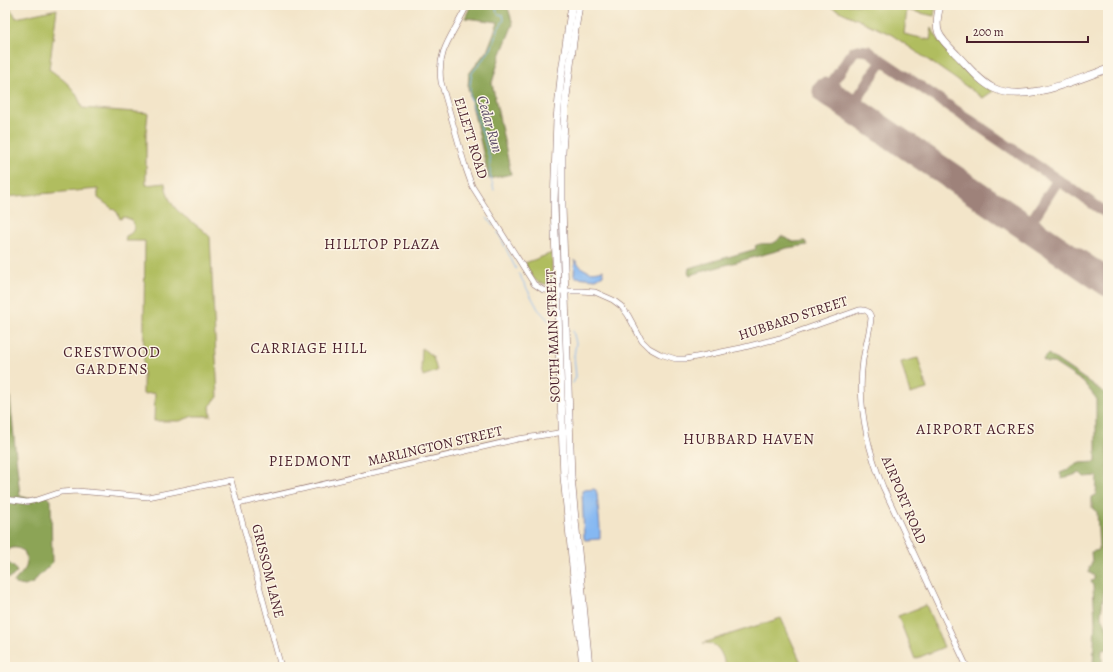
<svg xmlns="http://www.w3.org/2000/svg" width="1113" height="672" font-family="Alegreya,serif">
<rect width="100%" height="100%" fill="#fcf5e5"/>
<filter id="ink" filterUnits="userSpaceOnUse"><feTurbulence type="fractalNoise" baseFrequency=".025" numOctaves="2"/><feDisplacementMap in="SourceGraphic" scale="8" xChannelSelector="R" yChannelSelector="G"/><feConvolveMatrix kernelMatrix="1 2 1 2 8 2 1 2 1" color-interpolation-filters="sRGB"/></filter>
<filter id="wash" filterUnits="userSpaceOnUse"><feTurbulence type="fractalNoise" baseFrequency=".012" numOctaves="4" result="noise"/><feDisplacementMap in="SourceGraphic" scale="16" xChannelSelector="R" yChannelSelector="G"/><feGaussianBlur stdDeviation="0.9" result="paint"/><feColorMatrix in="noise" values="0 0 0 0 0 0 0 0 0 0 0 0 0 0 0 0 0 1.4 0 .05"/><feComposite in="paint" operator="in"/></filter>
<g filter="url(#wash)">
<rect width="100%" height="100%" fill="#f3e5c9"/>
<!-- green -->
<g fill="#b0bd5f" stroke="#7d6e45">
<path d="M 5,5 L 13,12 L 16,18 L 57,9 L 49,69 C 64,80 77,89 82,108 L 148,113 L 146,132 L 146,185 L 165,183 C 170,216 190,216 210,237 L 218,397 L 210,406 L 211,416 L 193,416 L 180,421 L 154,421 L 155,393 L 143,394 L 145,241 L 125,241 L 126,236 C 134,233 136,227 132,220 L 124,217 L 120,219 L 117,212 L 98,198 L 98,189 L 5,197 Z"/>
<path d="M 826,5 L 936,5 L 934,16 L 907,10 L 904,34 L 930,40 L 932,28 C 939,46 976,82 993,91 L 983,98 L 892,35 Z"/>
<path d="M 552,253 L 552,281 L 548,284 C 534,285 531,274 525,263 Z"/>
<path d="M 422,348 L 433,357 L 437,371 L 423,376 L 421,369 Z"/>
<path d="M 918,358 L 927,389 L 910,394 L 901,362 Z"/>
<path d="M 926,605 L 944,647 L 915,659 L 898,616 Z"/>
<path d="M 781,618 L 803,667 L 726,667 C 722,654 719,642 703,643 Z"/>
</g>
<!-- forest -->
<g fill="#8ca456" stroke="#6b6240">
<path d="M 471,5 L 507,5 L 513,24 L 500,56 L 492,83 L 511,174 L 489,179 L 468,87 L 469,74 L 488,49 L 498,22 L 465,18 Z"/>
<path d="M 781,236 L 794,242 L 805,241 L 808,245 L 787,248 L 690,275 L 688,273 L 689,268 L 756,249 L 755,246 C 765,240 773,249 781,236 Z"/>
<path d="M 5,348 L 20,496 L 30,499 L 45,495 L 51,500 L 52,563 L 37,578 L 33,583 L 25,586 L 15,584 L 14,582 C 23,570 31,569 24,551 C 18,548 12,545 7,552 L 7,562 L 14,567 L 17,572 L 12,577 L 5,579 Z"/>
<path d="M 1048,354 L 1108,395 L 1108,563 L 1101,614 L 1108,630 L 1108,649 L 1102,650 L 1102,667 L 1093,667 L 1095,622 L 1093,586 L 1091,581 L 1094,580 L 1094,576 L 1089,572 L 1089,568 L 1092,562 L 1091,552 L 1099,550 L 1097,512 L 1092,508 L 1092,497 L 1096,495 L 1097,476 L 1084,477 L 1080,473 L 1062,479 L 1060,473 L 1070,469 L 1072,466 L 1080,463 L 1096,462 L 1096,398 L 1083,382 L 1054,363 L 1047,363 L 1044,361 L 1043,359 Z"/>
</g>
<!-- water -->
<g fill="#85b8f2" stroke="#686c8e">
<path d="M 575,260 C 583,271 590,274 603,270 L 603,275 L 596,279 L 576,277 L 574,275 Z"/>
<path d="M 594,489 L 596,490 L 597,494 L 600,527 L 600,539 L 585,540 L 584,538 L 582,491 L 584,490 Z"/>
</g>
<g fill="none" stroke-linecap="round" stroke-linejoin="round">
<!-- stream -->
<g stroke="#85b8f2" stroke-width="1">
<path d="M 494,190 L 490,175 L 490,160 L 483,135 L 470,98 L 470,84 L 472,73 L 491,49 L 498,29 L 504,20 L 503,15 C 495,14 497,12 496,5"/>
<path d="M 487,218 L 494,226"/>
<path d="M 498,232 L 516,269"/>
<path d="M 519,274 L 538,309 L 550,322"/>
<path d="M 573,383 L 576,377 L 574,356 L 576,343 L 573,331"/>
</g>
<!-- taxiway -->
<g stroke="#9e827a" stroke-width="11">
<path d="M 826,91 L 854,51 L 858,50 L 868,51 L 1108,214"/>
<path d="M 851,108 L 882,61"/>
<path d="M 1027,228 L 1058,180"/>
</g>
<!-- runway -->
<path stroke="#9e827a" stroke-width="27" d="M 826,91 L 1108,283"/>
</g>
</g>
<g filter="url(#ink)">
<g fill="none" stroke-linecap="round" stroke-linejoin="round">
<!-- minor casing -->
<g stroke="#856462" stroke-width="6">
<g id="minor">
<path d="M 467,5 C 455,33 436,49 441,82 L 466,169 L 472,186 L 534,284 L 543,290 L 558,291 L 581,291 L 595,292 L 613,300 L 621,306 L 628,315 L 642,341 L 649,348 L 660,354 L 676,359 L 686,359 L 741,348 L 780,338 L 859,310 C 865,309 870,311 871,318 C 870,332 865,346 863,360 C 857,403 867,447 883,487 L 967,667"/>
<path d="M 5,499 L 27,502 L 37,500 L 61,492 L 77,491 L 148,497 L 231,480 L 281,667"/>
<path d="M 238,504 L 518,439 L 565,432"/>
</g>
</g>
<!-- major casing -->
<g stroke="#856462" stroke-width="8">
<g id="major">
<path d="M 572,5 L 561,78 L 557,119 L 554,204 L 564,477 L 583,667"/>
<path d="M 579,5 L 573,42 L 566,97 L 562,152 L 562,206 L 571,477 L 589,667"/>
<path d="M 940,5 C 933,32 938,36 957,55 C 968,66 979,81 993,88 C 1026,104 1076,79 1108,69"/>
</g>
</g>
<!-- minor -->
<use href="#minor" stroke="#fff" stroke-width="5"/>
<!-- major -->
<use href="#major" stroke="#fff" stroke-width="7"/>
</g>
</g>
<g text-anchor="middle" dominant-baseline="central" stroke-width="3" stroke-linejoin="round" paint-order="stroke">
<!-- street labels -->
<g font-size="14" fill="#4a1f2b" stroke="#fcf5e5">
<text transform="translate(471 138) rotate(73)">ELLETT ROAD</text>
<text transform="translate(793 318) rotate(-18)">HUBBARD STREET</text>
<text transform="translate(553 336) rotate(-92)">SOUTH MAIN STREET</text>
<text transform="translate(435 446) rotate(-13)">MARLINGTON STREET</text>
<text transform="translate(904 500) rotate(67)">AIRPORT ROAD</text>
<text transform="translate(268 571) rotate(76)">GRISSOM LANE</text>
</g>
<!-- water labels -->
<g font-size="15" font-style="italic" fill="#5c4d67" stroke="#fcf5e5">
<text transform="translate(490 124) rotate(74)">Cedar Run</text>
</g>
<!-- neighbourhood labels -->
<g font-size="15" letter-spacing="1" fill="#4a1f2b" stroke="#fcf5e5">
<text x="382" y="244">HILLTOP PLAZA</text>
<text x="309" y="348">CARRIAGE HILL</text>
<text x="112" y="352">CRESTWOOD<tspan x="112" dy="17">GARDENS</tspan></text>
<text x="976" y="429">AIRPORT ACRES</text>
<text x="749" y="439">HUBBARD HAVEN</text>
<text x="310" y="461">PIEDMONT</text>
</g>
</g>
<!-- margin -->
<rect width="1113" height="672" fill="none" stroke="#fcf5e5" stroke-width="20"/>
<!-- scale -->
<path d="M967 36v6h121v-6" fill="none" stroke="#4a1f2b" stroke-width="2"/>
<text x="973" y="36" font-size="12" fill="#4a1f2b" stroke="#fcf5e5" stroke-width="3" paint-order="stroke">200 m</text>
</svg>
